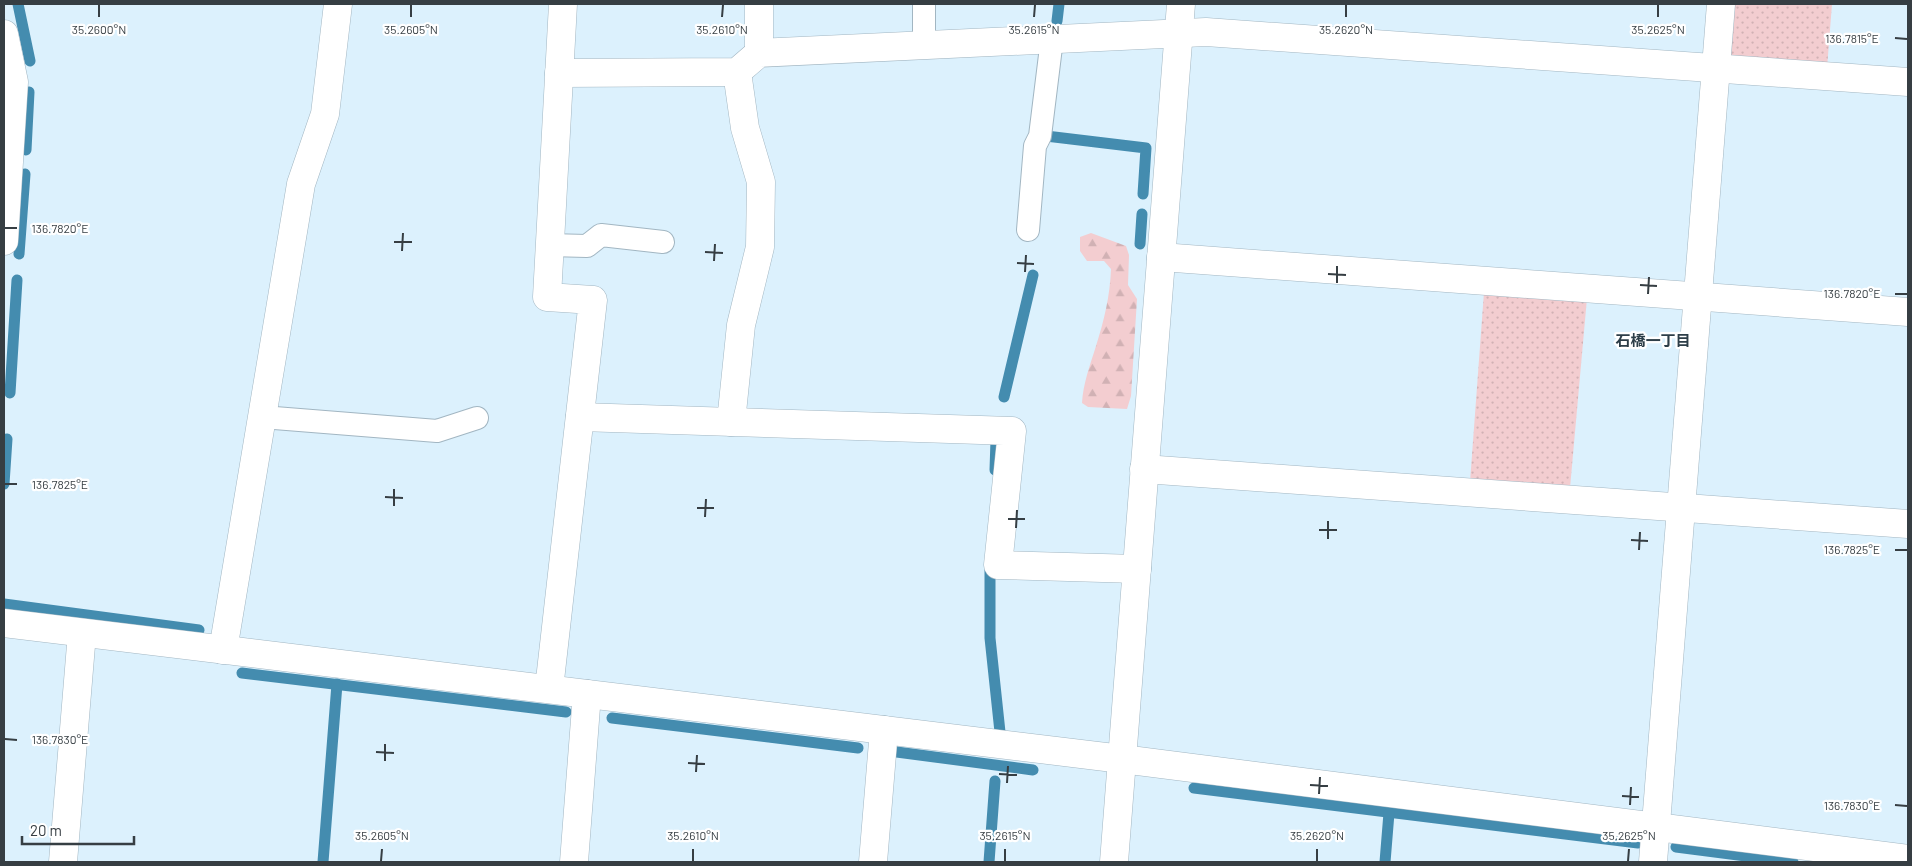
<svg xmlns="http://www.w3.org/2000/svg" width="1912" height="866" font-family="Barlow,'Noto Sans JP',sans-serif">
<defs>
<pattern id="grass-dots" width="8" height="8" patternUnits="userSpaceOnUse" patternTransform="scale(1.25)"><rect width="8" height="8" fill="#f3cdd0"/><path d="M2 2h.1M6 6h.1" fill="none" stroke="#d1b1b4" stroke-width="1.8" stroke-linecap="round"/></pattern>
<pattern id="forest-firs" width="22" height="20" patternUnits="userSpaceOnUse" patternTransform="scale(1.25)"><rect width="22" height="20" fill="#f3cdd0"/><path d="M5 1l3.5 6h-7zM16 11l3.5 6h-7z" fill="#d1b1b4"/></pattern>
</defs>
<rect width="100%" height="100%" fill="#dcf1fd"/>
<!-- grass -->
<g fill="url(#grass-dots)">
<path d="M 1732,4 L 1832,4 L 1827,68 L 1738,62 L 1728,52 Z"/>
<path d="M 1484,292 L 1587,298 L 1570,488 L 1470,482 Z"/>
</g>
<!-- forest -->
<path fill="url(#forest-firs)" d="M 1091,233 L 1126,246 L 1129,255 L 1128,285 L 1137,299 L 1131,396 L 1127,409 L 1088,407 L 1082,403 C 1083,384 1090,365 1096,346 C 1104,321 1110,296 1111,269 L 1104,261 L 1087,261 L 1080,251 L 1080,237 Z"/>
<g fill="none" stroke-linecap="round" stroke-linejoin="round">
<!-- stream -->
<g stroke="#448caf" stroke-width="11">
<path d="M 18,4 L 30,61"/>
<path d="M 1057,21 L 1059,4"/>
<path d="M 1047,127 L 1046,136 L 1146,148 L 1143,194"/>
<path d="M 26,150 L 29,92"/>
<path d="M 1140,244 L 1142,214"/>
<path d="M 19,254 L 25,174"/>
<path d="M 10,393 L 17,280"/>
<path d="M 1004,397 L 1033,275"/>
<path d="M 995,470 L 996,440"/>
<path d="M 4,484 L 7,439"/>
<path d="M 990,561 L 990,638 L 1000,732"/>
<path d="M 4,604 L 199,630"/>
<path d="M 242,673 L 566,712"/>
<path d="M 612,718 L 858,748"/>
<path d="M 889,751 L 1033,770"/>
<path d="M 1194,788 L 1638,843"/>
<path d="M 1676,847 L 1793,862"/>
<path d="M 323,862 L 337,684"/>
<path d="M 989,862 L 995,781"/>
<path d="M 1385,862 L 1389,813"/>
</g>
<!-- service casing -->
<g stroke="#a2b6c2" stroke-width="24">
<g id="service">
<path d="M 924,45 L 924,4"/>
<path d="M 1028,230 L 1035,146 L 1040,136 L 1052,39"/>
<path d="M 549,245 L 587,246 L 601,235 L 663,242"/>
<path d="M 262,417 L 437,431 L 477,418"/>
</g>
</g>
<!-- minor casing -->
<g stroke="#a2b6c2" stroke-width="29">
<g id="minor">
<path d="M 4,34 L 14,82 L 4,241"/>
<path d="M 759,53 L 759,4"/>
<path d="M 559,73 L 737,72 L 759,53 L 1206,32 L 1908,82"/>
<path d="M 1161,257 L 1908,312"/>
<path d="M 580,417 L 1012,431 L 998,565 L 1137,569"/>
<path d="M 731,422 L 741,325 L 760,247 L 761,182 L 745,128 L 737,72"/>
<path d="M 1144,469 L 1908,524"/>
<path d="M 4,623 L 1122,759 L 1908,859"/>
<path d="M 223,650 L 301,184 L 325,114 L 338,4"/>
<path d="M 549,689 L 593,300 L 547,297 L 563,4"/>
<path d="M 63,862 L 82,633"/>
<path d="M 574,862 L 587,694"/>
<path d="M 873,862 L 884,730"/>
<path d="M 1114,862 L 1181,4"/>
<path d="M 1653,862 L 1721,4"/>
</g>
</g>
<!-- service -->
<use href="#service" stroke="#fff" stroke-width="22"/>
<!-- minor -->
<use href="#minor" stroke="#fff" stroke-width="28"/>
</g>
<!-- ticks -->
<path fill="none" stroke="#363e43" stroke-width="2" d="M 99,17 L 99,5M 411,17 L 411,5M 722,17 L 723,5M 1034,17 L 1035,5M 1346,17 L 1346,5M 1658,17 L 1658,5M 1895,38 L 1907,39M 5,228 L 17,228M 394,242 L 412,242M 402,251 L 403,233M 705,252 L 723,253M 714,261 L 715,244M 1017,263 L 1034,264M 1025,272 L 1026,255M 1328,274 L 1346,275M 1337,283 L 1337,266M 1640,285 L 1657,286M 1648,294 L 1649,277M 1895,294 L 1907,294M 5,484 L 17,484M 385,497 L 403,498M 394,506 L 394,489M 697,508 L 714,508M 705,517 L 706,499M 1008,519 L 1025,519M 1016,528 L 1017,510M 1319,530 L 1337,530M 1328,539 L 1328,521M 1631,540 L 1648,541M 1639,550 L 1640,532M 1895,550 L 1907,550M 5,739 L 17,740M 376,752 L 394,753M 385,761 L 385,744M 688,763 L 705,764M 696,772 L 697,755M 999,774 L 1017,775M 1007,783 L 1008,766M 1310,785 L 1328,786M 1319,794 L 1320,777M 1622,796 L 1639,797M 1630,805 L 1631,787M 1895,805 L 1907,806M 381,861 L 382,849M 693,861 L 693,849M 1005,861 L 1005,849M 1317,861 L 1317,849M 1628,861 L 1629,849"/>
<g text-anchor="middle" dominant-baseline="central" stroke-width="4.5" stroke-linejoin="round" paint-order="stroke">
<!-- neighbourhood labels -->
<g font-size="15" font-weight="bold" fill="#2d3e48" stroke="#fff">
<text x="1653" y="340">石橋一丁目</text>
</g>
</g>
<g font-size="12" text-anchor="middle" fill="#363e43" stroke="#fff" stroke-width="4.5" stroke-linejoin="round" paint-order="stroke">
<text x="99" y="34">35.2600°N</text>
<text x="411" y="34">35.2605°N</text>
<text x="722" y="34">35.2610°N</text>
<text x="1034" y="34">35.2615°N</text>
<text x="1346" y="34">35.2620°N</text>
<text x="1658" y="34">35.2625°N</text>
<text x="1852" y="43">136.7815°E</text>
<text x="60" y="233">136.7820°E</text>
<text x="1852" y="298">136.7820°E</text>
<text x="60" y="489">136.7825°E</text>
<text x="1852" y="554">136.7825°E</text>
<text x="60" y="744">136.7830°E</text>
<text x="1852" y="810">136.7830°E</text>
<text x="382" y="840">35.2605°N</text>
<text x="693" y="840">35.2610°N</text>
<text x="1005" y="840">35.2615°N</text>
<text x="1317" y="840">35.2620°N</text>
<text x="1629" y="840">35.2625°N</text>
</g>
<!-- border -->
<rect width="1912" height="866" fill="none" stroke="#363e43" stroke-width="10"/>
<!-- scale -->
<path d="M22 836v8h112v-8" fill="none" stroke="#363e43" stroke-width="2.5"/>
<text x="30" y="836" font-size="15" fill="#363e43" stroke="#ffffff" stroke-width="4" paint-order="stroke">20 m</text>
</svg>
